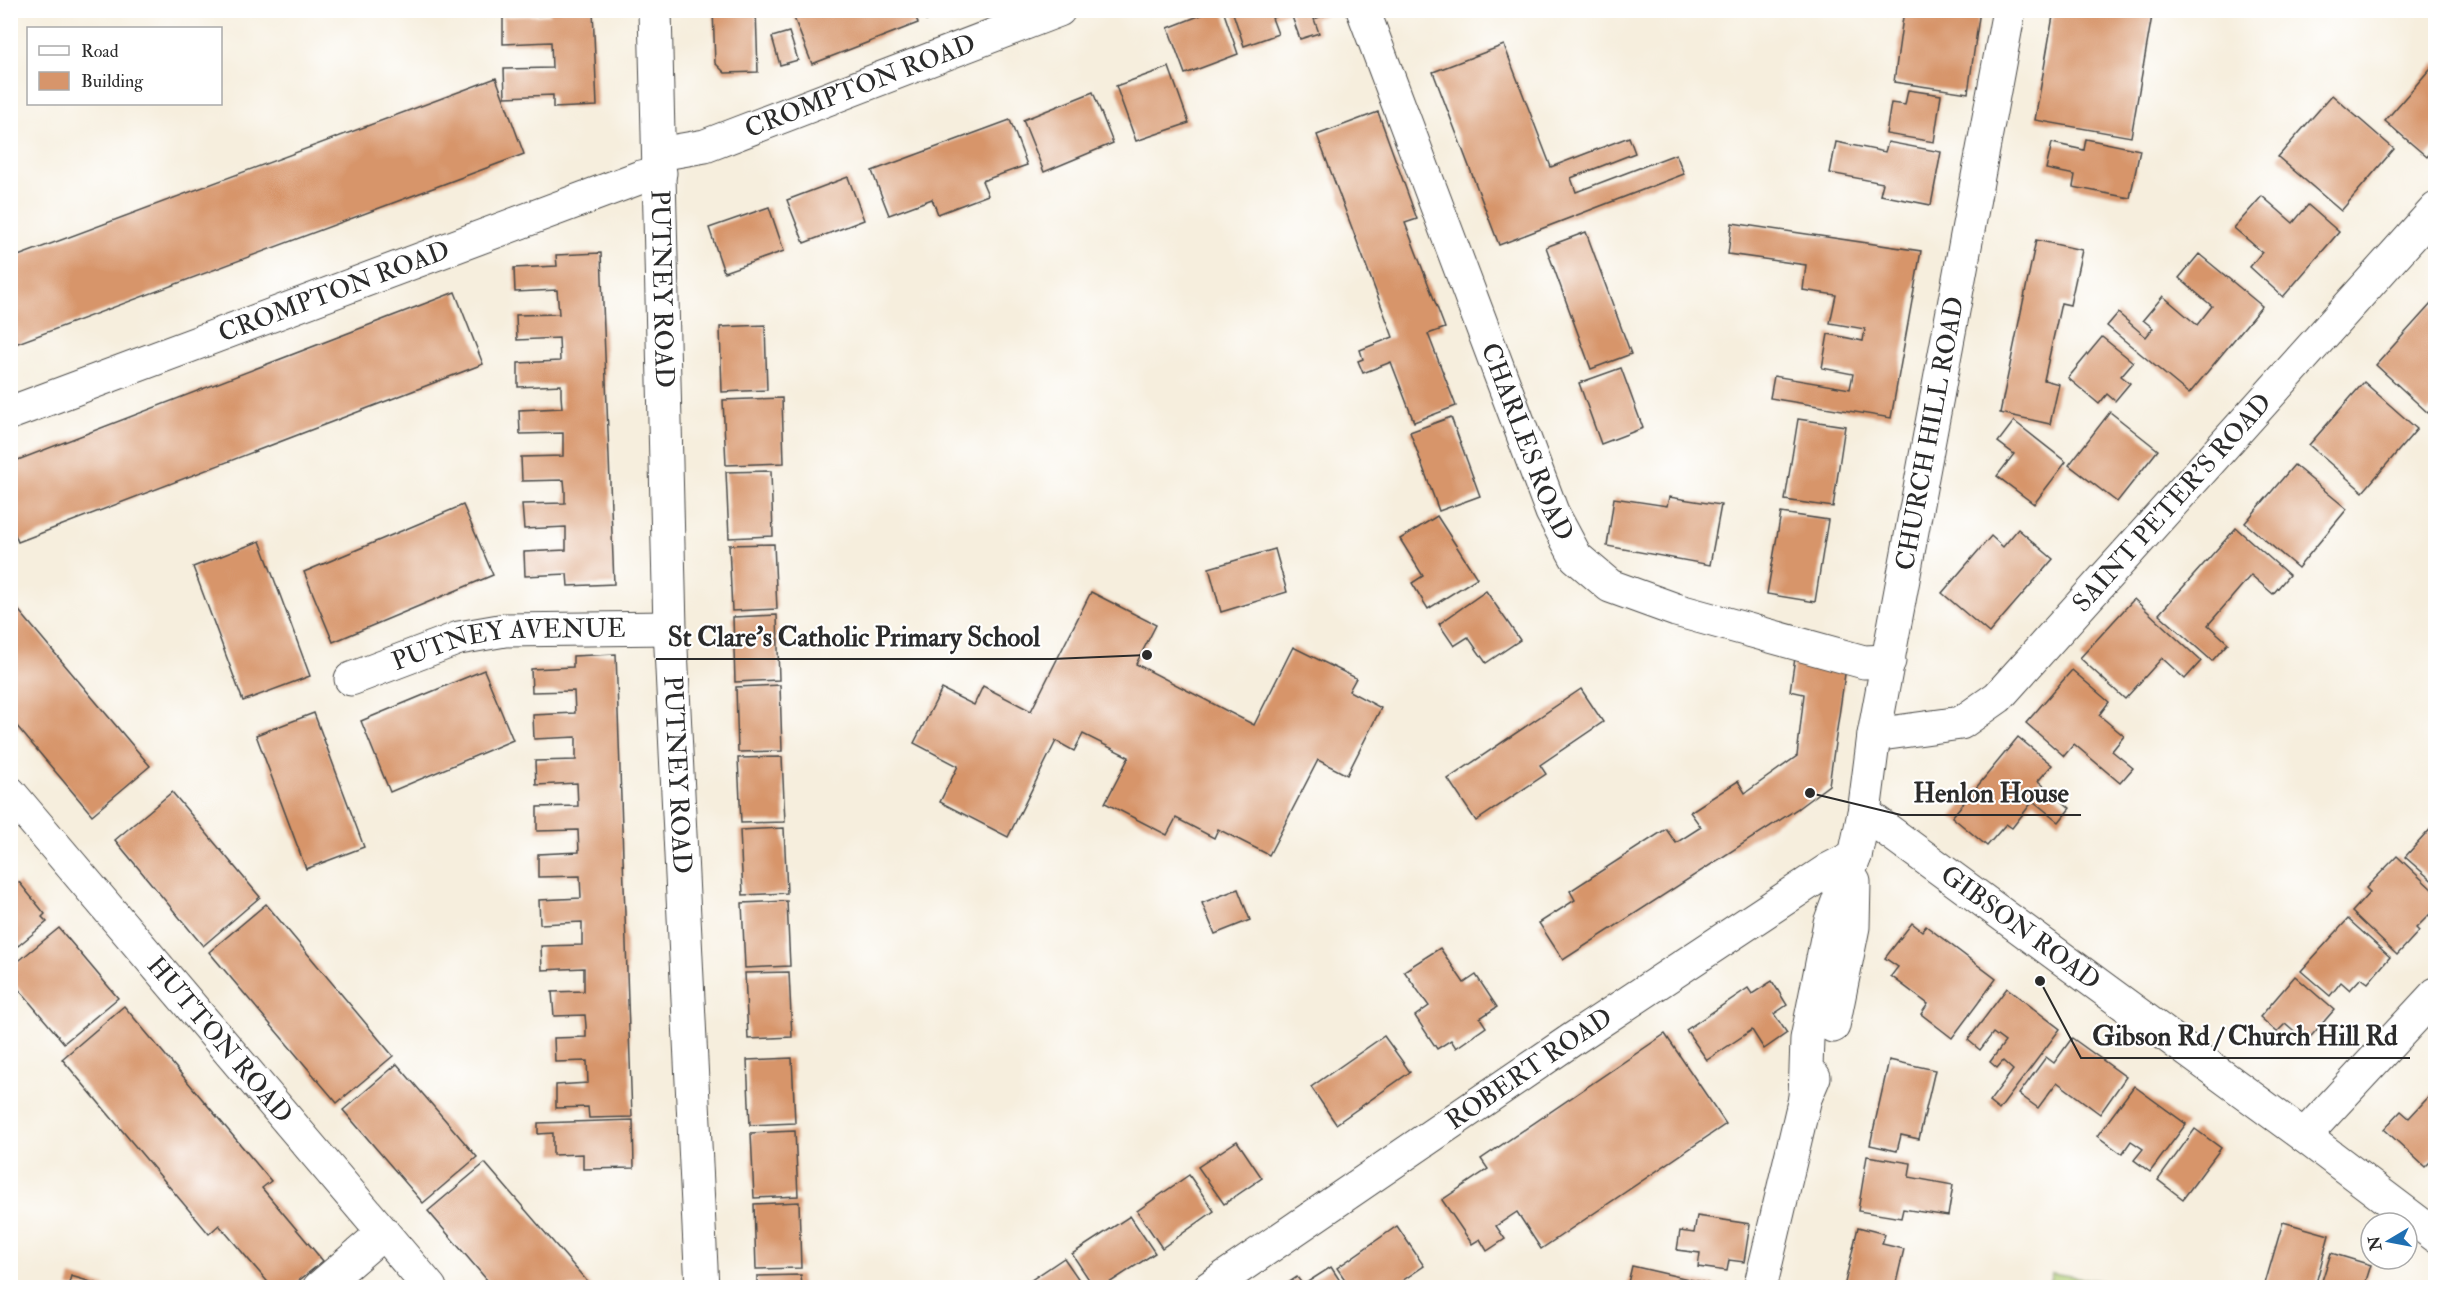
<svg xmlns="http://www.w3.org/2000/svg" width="2446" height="1298" font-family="'IM FELL Double Pica',serif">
<rect width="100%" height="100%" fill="#fff"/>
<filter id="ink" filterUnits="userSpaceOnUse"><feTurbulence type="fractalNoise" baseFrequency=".0167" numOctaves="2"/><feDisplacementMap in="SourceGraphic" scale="12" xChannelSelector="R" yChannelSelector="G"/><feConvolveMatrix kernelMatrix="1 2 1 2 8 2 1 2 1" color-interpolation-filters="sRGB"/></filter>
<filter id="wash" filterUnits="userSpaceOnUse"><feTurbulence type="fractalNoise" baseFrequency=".008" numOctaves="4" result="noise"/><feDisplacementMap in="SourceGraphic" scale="24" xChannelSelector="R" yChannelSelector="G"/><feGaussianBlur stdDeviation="1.35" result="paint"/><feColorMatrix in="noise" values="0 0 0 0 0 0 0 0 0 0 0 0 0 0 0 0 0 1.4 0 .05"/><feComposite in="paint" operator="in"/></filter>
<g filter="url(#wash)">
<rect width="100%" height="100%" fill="#f6eedd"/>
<!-- green -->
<path fill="#b1cf76" stroke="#6e7d50" stroke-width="1.5" d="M 2052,1273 L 2136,1287 L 2048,1287 Z"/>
<g id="blocks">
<!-- building -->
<g fill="#d7956b">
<path d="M 549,10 L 593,10 L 597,106 L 553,108 L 553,95 L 505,97 L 504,69 L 552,68 L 551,42 L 503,44 L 503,17 L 550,15 Z"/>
<path d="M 713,10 L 756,10 L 758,72 L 725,73 L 715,63 Z"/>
<path d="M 791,10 L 913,10 L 918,23 L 812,64 Z"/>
<path d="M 922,10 L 953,10 L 953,11 L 926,21 Z"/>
<path d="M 1214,10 L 1223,10 L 1238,54 L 1185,74 L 1168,28 Z"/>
<path d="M 1232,10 L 1336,10 L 1337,11 L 1314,19 L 1319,33 L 1300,39 L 1290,11 L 1272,18 L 1278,34 L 1244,46 Z"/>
<path d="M 1904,10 L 1980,10 L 1968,93 L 1894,82 Z"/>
<path d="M 2054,10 L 2153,10 L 2131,137 L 2035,120 Z"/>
<path d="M 789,32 L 798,60 L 780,65 L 772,37 Z"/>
<path d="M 1504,45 L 1551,167 L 1629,137 L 1635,153 L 1571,178 L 1576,192 L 1676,154 L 1684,174 L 1499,245 L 1433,72 Z"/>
<path d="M 2436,62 L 2436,146 L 2427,157 L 2385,121 Z"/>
<path d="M 1169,67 L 1189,123 L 1136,141 L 1116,86 Z"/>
<path d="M 496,78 L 524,154 L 10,346 L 10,259 Z"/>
<path d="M 1908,90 L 1941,95 L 1934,142 L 1886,134 L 1891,103 L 1905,105 Z"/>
<path d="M 1093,92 L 1113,143 L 1044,172 L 1023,120 Z"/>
<path d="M 2332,95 L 2394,149 L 2341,211 L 2278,157 Z"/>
<path d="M 1378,112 L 1417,219 L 1405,223 L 1445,328 L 1428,334 L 1456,406 L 1414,422 L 1391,362 L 1363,373 L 1358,361 L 1363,359 L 1360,350 L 1393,337 L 1317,135 Z"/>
<path d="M 1010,120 L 1027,165 L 982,181 L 988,195 L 938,214 L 932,199 L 889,215 L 872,171 Z"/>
<path d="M 2086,139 L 2140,150 L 2130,198 L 2073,187 L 2075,175 L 2046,169 L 2052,143 L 2084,150 Z"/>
<path d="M 1836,142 L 1885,152 L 1888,142 L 1941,152 L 1931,205 L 1880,195 L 1883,183 L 1830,173 Z"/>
<path d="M 848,177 L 864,220 L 804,243 L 787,200 Z"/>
<path d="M 2262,196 L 2293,223 L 2308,205 L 2339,232 L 2283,297 L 2250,267 L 2262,252 L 2234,228 Z"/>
<path d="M 769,207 L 784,251 L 724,272 L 709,228 Z"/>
<path d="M 1732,223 L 1921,251 L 1891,418 L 1770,398 L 1774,376 L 1850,389 L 1853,374 L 1822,368 L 1828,334 L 1863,341 L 1865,329 L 1830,323 L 1836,295 L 1803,290 L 1806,265 L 1728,254 Z"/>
<path d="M 1586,232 L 1631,354 L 1591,369 L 1546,247 Z"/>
<path d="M 2036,240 L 2082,250 L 2070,305 L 2061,303 L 2044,380 L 2059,384 L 2050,424 L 2000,413 Z"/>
<path d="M 601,253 L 614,584 L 568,586 L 567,574 L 525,576 L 524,552 L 566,550 L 566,527 L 524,529 L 522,504 L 565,503 L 565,491 L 564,480 L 522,481 L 521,457 L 563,456 L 563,433 L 520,434 L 519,410 L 562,408 L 561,396 L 561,385 L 518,387 L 518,363 L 560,361 L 559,338 L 517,340 L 516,315 L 559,314 L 557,290 L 515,292 L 514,268 L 557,266 L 556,255 Z"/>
<path d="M 2199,254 L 2262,306 L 2189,394 L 2107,326 L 2118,313 L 2146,337 L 2153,328 L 2143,320 L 2163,296 L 2197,325 L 2212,306 L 2179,278 Z"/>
<path d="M 455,292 L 483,364 L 18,542 L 10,522 L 10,463 Z"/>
<path d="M 2431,304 L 2436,308 L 2436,404 L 2428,413 L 2376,365 Z"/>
<path d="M 765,325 L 767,390 L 722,392 L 720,327 Z"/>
<path d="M 2102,337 L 2133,362 L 2121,376 L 2130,383 L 2115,401 L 2107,394 L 2099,404 L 2068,378 Z"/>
<path d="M 1621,368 L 1643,428 L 1601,444 L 1579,383 Z"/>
<path d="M 2364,382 L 2417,429 L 2363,492 L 2309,445 Z"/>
<path d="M 782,398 L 784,463 L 726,465 L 723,400 Z"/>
<path d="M 2110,412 L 2158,450 L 2117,502 L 2069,465 Z"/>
<path d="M 1451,417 L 1480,496 L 1439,511 L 1410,432 Z"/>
<path d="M 1798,419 L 1845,426 L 1833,507 L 1785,500 Z"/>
<path d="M 2014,421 L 2066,462 L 2034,504 L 1997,476 L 2014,454 L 1998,442 Z"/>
<path d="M 2294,465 L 2347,509 L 2298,568 L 2245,523 Z"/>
<path d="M 771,471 L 773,536 L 729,538 L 726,472 Z"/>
<path d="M 1669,497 L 1721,505 L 1710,565 L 1607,546 L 1614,498 L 1667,506 Z"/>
<path d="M 463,505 L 493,575 L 333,642 L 304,572 Z"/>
<path d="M 1781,513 L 1828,520 L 1815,602 L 1767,594 Z"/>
<path d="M 1437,516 L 1477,578 L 1428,609 L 1412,583 L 1423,576 L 1400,539 Z"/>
<path d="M 2236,528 L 2289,575 L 2273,594 L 2251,575 L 2208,625 L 2228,643 L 2212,661 L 2159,614 Z"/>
<path d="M 2018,529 L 2053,559 L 1989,633 L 1942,593 L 1991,536 L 2003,547 Z"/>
<path d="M 260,541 L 310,676 L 243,701 L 193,567 Z"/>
<path d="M 774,544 L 777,609 L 732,611 L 729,545 Z"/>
<path d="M 1275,549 L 1287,592 L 1221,612 L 1209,568 Z"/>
<path d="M 1486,591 L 1520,640 L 1486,663 L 1468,637 L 1454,646 L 1439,624 Z"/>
<path d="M 1091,592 L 1156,625 L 1136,664 L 1254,725 L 1293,647 L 1356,678 L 1349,691 L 1381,708 L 1347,775 L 1318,760 L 1269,855 L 1218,829 L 1214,838 L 1176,818 L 1167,835 L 1105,803 L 1129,757 L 1083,734 L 1074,751 L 1056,741 L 1008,837 L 940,802 L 958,766 L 914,743 L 942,689 L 974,705 L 983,686 L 1031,711 Z"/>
<path d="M 2134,599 L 2201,661 L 2185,679 L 2162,658 L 2125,699 L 2080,658 Z"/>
<path d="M 10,600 L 150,766 L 92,815 L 10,718 Z"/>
<path d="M 777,615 L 779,680 L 735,682 L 733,617 Z"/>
<path d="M 616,654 L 632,1117 L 589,1118 L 588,1107 L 556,1108 L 556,1085 L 588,1083 L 587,1061 L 555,1062 L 554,1038 L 586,1037 L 586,1026 L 585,1015 L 554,1016 L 552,992 L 584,991 L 584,968 L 542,970 L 541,946 L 582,945 L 582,922 L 540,924 L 539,900 L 581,898 L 580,876 L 538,877 L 538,854 L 579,852 L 578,830 L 537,831 L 537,807 L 578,806 L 577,783 L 536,785 L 535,761 L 576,760 L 576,737 L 534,739 L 533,715 L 575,713 L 574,691 L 532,692 L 531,669 L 573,667 L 573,656 Z"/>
<path d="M 1795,658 L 1846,667 L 1829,785 L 1797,809 L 1563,960 L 1539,923 L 1575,900 L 1570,891 L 1666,829 L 1676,843 L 1701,827 L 1690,812 L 1738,781 L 1745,793 L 1797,756 L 1804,694 L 1790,691 Z"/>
<path d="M 484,670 L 513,740 L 390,792 L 361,721 Z"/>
<path d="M 2072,670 L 2109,702 L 2099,715 L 2124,736 L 2112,751 L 2133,768 L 2120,783 L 2074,744 L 2064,756 L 2026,723 Z"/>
<path d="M 780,685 L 782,751 L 738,752 L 736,687 Z"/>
<path d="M 1581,689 L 1603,722 L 1540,765 L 1546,774 L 1476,821 L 1448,779 Z"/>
<path d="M 314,713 L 364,847 L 306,869 L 256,735 Z"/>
<path d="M 2018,737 L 2052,765 L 2038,781 L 2070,808 L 2059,822 L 2033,801 L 2012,828 L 2006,824 L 1987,846 L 1952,817 Z"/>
<path d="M 782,757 L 785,822 L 741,823 L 738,758 Z"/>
<path d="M 172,792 L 260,897 L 203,946 L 115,840 Z"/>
<path d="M 2436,823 L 2436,884 L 2405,857 Z"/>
<path d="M 784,828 L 787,893 L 743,895 L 740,830 Z"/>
<path d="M 2397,856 L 2436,893 L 2436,908 L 2416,928 L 2419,931 L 2397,955 L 2352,912 L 2370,892 L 2366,888 Z"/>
<path d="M 10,880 L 15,885 L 19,882 L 45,914 L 42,917 L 47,922 L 18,946 L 10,936 Z"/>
<path d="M 1238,889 L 1250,920 L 1215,934 L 1202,903 Z"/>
<path d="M 787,901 L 790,966 L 745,968 L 742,903 Z"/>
<path d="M 266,904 L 393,1056 L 337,1103 L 209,952 Z"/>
<path d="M 2348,919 L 2390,957 L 2368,983 L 2361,978 L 2350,990 L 2341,982 L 2330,996 L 2301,971 Z"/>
<path d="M 1912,923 L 1922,931 L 1926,926 L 1996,979 L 1952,1038 L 1921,1014 L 1928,1004 L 1891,976 L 1898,967 L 1885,958 Z"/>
<path d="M 59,928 L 118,998 L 64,1043 L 10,979 L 10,968 Z"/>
<path d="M 1440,948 L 1464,983 L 1476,975 L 1497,1007 L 1480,1018 L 1486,1027 L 1456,1048 L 1451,1040 L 1437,1049 L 1415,1016 L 1429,1006 L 1404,971 Z"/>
<path d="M 789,972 L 792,1037 L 748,1039 L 745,973 Z"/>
<path d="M 2295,976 L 2334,1010 L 2306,1042 L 2285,1024 L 2277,1032 L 2260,1017 Z"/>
<path d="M 1772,981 L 1787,1005 L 1774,1014 L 1787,1033 L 1764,1049 L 1752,1030 L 1707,1060 L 1686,1030 L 1748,988 L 1752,994 Z"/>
<path d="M 2007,988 L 2060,1029 L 1999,1110 L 1989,1102 L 2013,1070 L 2003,1061 L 1997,1068 L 1990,1062 L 2005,1042 L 1993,1033 L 1980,1050 L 1968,1040 Z"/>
<path d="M 124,1006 L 271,1181 L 262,1188 L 323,1261 L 291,1287 L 272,1287 L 219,1225 L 209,1234 L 62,1059 Z"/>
<path d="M 1665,1034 L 1726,1124 L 1541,1249 L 1517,1212 L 1496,1226 L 1505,1239 L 1487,1251 L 1480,1239 L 1472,1244 L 1442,1200 L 1488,1169 L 1481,1159 Z"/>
<path d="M 1384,1036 L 1410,1072 L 1336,1124 L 1311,1087 Z"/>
<path d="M 2072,1038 L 2126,1077 L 2100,1114 L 2057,1082 L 2038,1108 L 2019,1094 L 2046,1057 L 2054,1063 Z"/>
<path d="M 792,1058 L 795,1123 L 750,1125 L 747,1060 Z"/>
<path d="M 1889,1060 L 1935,1070 L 1919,1139 L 1901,1135 L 1897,1151 L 1870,1145 Z"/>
<path d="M 397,1064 L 477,1157 L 423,1203 L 343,1110 Z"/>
<path d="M 2134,1086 L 2186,1124 L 2150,1172 L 2134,1160 L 2143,1149 L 2131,1141 L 2122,1154 L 2097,1136 Z"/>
<path d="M 2436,1089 L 2436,1156 L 2425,1167 L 2384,1129 L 2401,1111 L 2409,1118 Z"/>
<path d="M 633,1120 L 634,1168 L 583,1169 L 583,1154 L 553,1155 L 553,1133 L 538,1134 L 538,1123 Z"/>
<path d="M 2195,1129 L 2221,1148 L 2183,1199 L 2158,1180 Z"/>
<path d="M 795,1131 L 798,1196 L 754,1198 L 751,1133 Z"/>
<path d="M 1237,1141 L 1262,1178 L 1224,1204 L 1198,1167 Z"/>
<path d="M 1867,1156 L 1911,1163 L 1909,1177 L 1953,1185 L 1948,1216 L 1903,1209 L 1901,1218 L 1858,1211 Z"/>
<path d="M 485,1163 L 592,1287 L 493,1287 L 428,1211 Z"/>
<path d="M 1189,1175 L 1214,1211 L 1162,1248 L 1137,1211 Z"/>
<path d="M 799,1202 L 801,1268 L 756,1269 L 754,1204 Z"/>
<path d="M 1130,1216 L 1155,1253 L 1103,1287 L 1094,1287 L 1072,1254 Z"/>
<path d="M 1697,1216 L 1750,1224 L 1744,1262 L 1729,1260 L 1727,1271 L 1698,1267 L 1700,1253 L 1677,1250 L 1680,1231 L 1694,1233 Z"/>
<path d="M 2283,1222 L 2329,1235 L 2315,1287 L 2264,1287 Z"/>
<path d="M 1397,1226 L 1424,1266 L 1393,1287 L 1350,1287 L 1337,1268 Z"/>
<path d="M 1858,1227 L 1885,1234 L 1882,1244 L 1904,1249 L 1895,1287 L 1844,1287 Z"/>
<path d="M 2331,1253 L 2371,1265 L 2364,1287 L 2320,1287 Z"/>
<path d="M 1064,1258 L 1084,1287 L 1021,1287 Z"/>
<path d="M 1632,1266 L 1723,1287 L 1627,1287 Z"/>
<path d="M 1331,1267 L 1344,1287 L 1282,1287 L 1297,1277 L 1303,1285 Z"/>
<path d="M 801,1275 L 802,1287 L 757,1287 L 757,1276 Z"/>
<path d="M 71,1276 L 108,1287 L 68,1287 Z"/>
</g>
</g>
</g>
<g filter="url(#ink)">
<use href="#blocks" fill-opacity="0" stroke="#494846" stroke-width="1.5"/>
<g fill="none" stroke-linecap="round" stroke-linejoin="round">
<!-- street casing -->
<g stroke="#494846" stroke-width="35">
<g id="street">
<path id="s1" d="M 655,10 L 670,628 L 702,1288"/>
<path id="s2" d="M 1363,10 L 1552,512 L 1576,557 L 1610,586 L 1676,610 L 1864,662 L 1889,661"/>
<path id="s3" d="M 659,154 L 705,146 L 1059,10"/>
<path id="s4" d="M 10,413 L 641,177 L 660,173"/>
<path id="s5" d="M 351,679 L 459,638 L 505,630 L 670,628"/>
<path id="s6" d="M 1874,735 L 1961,723 L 1998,697 L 2436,209"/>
<path id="s7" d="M 10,793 L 430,1288"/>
<path id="s8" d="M 1864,813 L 2304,1136 L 2436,1236"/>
<path d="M 1833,1026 L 1853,927 L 1854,882"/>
<path id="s9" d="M 1805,1098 L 1807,1039 L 1830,923 L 1855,856 L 1864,813 L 1874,735 L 2009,10"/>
<path d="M 2304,1136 L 2436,994"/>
<path d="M 319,1288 L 383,1233"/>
<path id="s10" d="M 1209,1288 L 1570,1041 L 1828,870 L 1855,856"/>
<path d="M 1760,1288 L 1805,1098 L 1814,1077"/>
</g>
</g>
<!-- street -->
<use href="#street" stroke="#fff" stroke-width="33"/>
</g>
</g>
<g text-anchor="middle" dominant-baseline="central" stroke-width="4.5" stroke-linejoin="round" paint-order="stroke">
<!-- street labels -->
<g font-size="26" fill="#2b2b2b" stroke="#fff">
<text stroke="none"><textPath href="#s3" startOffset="213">CROMPTON ROAD</textPath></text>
<text stroke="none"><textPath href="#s1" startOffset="279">PUTNEY ROAD</textPath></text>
<text stroke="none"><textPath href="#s4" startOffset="346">CROMPTON ROAD</textPath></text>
<text stroke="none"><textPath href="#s9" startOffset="678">CHURCH HILL ROAD</textPath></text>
<text stroke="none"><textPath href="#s2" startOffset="462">CHARLES ROAD</textPath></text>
<text stroke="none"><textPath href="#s6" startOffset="394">SAINT PETER'S ROAD</textPath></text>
<text stroke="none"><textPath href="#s5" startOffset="164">PUTNEY AVENUE</textPath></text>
<text stroke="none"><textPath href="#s1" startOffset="765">PUTNEY ROAD</textPath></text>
<text stroke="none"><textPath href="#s8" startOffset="194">GIBSON ROAD</textPath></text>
<text stroke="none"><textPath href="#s7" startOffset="324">HUTTON ROAD</textPath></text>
<text stroke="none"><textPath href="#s10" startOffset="388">ROBERT ROAD</textPath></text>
</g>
</g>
<!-- callouts -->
<path fill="none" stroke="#2b2b2b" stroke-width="2" d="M1147 655L1052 659H656M1810 793L1901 815H2081M2040 981L2081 1058H2410"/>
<g fill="#2b2b2b" stroke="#fff" stroke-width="2">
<circle cx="1147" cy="655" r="6"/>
<circle cx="1810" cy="793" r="6"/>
<circle cx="2040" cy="981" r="6"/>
</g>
<g font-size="27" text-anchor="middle" font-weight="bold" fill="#2b2b2b" stroke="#fff" stroke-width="4.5" stroke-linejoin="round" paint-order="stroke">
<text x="854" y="646">St Clare's Catholic Primary School</text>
<text x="1991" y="802">Henlon House</text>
<text x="2245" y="1045">Gibson Rd / Church Hill Rd</text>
</g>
<!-- margin -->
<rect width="2446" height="1298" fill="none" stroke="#fff" stroke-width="36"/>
<!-- legend -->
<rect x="27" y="27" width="195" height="78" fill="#ffffff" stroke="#aaaaaa" stroke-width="1.5"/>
<rect x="39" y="46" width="30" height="9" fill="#ffffff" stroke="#aaaaaa" stroke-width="1.5"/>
<text x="81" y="57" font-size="18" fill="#2b2b2b">Road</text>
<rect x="39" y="72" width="30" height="18" fill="#d7956b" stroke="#aaaaaa" stroke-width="1.5"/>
<text x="81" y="87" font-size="18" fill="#2b2b2b">Building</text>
<!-- north arrow -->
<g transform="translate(2389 1241) rotate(260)"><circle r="28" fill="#ffffff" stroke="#aaaaaa" stroke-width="1.5"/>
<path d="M0-4.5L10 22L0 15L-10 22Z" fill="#1f6fb2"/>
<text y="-9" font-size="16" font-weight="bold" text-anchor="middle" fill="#2b2b2b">N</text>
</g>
</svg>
